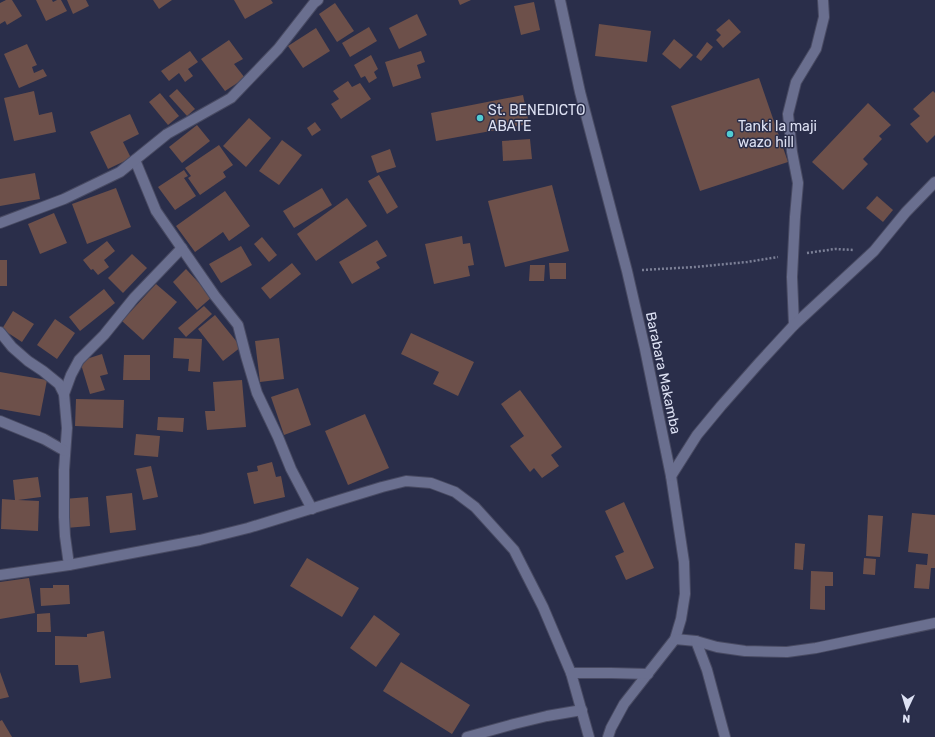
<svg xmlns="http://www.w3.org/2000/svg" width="935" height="737" font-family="Rubik,sans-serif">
<rect width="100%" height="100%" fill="#2a2e4a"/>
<!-- building -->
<g fill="#6d504a">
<path d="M 6,0 L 12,0 L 22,16 L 7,25 L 5,21 L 0,24 L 0,3 Z"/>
<path d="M 36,0 L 52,0 L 53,2 L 57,0 L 61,0 L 67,11 L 46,21 Z"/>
<path d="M 67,0 L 86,0 L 89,6 L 73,14 Z"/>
<path d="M 153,0 L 172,0 L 159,9 Z"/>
<path d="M 234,0 L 271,0 L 273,3 L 245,19 Z"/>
<path d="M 458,0 L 471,0 L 460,5 Z"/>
<path d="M 534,2 L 540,30 L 521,35 L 514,6 Z"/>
<path d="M 335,3 L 354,31 L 337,42 L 319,14 Z"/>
<path d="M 417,14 L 427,35 L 399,49 L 389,28 Z"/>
<path d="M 729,19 L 741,32 L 723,48 L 716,40 L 721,35 L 716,30 Z"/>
<path d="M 599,24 L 651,31 L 647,62 L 595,56 Z"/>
<path d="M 369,27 L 377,41 L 350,57 L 342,43 Z"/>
<path d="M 316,28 L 330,51 L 303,68 L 288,46 Z"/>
<path d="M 674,39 L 693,55 L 680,69 L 662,54 Z"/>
<path d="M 229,40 L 243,59 L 234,64 L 245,78 L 225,91 L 201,59 Z"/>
<path d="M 707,42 L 713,47 L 701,61 L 696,57 Z"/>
<path d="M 27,44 L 37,65 L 32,67 L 34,73 L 43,69 L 47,76 L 19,88 L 4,54 Z"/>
<path d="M 190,51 L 198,62 L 188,69 L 193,76 L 185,82 L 179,73 L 169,81 L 161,71 Z"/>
<path d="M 421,51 L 425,62 L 417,65 L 421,78 L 393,87 L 385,62 Z"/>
<path d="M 371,55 L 378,69 L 374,72 L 377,78 L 369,83 L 365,76 L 361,78 L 354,65 Z"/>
<path d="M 759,78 L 788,162 L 700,191 L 671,106 Z"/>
<path d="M 348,81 L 352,87 L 360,83 L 371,99 L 341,119 L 331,104 L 339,99 L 333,91 Z"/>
<path d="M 177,89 L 195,109 L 187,116 L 169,96 Z"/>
<path d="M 34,91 L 39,115 L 52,112 L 56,132 L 14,141 L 4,98 Z"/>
<path d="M 933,91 L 935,93 L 935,135 L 927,143 L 910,124 L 920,116 L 913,109 Z"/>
<path d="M 160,93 L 179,116 L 168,125 L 149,102 Z"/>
<path d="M 523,95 L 529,124 L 436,141 L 431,113 Z"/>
<path d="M 868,103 L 891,125 L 879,136 L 882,139 L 863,159 L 868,164 L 843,190 L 812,162 Z"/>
<path d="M 130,114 L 139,134 L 123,142 L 131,158 L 108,169 L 90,132 Z"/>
<path d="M 249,118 L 271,138 L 246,167 L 223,146 Z"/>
<path d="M 315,122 L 321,130 L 312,136 L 307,128 Z"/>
<path d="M 197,125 L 210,141 L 182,163 L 169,147 Z"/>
<path d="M 530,139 L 532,159 L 503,161 L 502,141 Z"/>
<path d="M 282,140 L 302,155 L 279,185 L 259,171 Z"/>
<path d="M 219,145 L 233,165 L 223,172 L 226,177 L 200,195 L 188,178 L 191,176 L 185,168 Z"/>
<path d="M 390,149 L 396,167 L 377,173 L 371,156 Z"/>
<path d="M 184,170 L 188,176 L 184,178 L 196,196 L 175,210 L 158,187 Z"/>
<path d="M 35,173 L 40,199 L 0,206 L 0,179 Z"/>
<path d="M 379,175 L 398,207 L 387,214 L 368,181 Z"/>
<path d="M 552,185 L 569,251 L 505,267 L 488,201 Z"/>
<path d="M 116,188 L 131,227 L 87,244 L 72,204 Z"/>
<path d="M 322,188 L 332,205 L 294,228 L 283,211 Z"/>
<path d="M 225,191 L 250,226 L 229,241 L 223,232 L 195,252 L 176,226 Z"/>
<path d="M 877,196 L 893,210 L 883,222 L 866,208 Z"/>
<path d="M 347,198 L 367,226 L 316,261 L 297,234 Z"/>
<path d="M 54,213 L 67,243 L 40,254 L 28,224 Z"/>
<path d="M 462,236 L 463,244 L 470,243 L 474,265 L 468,266 L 470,276 L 434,284 L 425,244 Z"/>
<path d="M 262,237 L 277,255 L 269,262 L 254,244 Z"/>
<path d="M 377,240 L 387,256 L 376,262 L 380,268 L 352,284 L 339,262 Z"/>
<path d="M 107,241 L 115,251 L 104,260 L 109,267 L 98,275 L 93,269 L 91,270 L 83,260 Z"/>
<path d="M 241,246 L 252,265 L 221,283 L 209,264 Z"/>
<path d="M 132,254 L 147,268 L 123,293 L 108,278 Z"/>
<rect x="0" y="260" width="7" height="26"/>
<path d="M 292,263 L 301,274 L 270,299 L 261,288 Z"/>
<path d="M 549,263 L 566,263 L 566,279 L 550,279 Z"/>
<path d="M 530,265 L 545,265 L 544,281 L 529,281 Z"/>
<path d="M 186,269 L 212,297 L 197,310 L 173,282 Z"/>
<path d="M 156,284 L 177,302 L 143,340 L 122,321 Z"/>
<path d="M 104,289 L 115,303 L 80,331 L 69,317 Z"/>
<path d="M 204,306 L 212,314 L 186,337 L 178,328 Z"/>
<path d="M 13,311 L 34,324 L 22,342 L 2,329 Z"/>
<path d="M 215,315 L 241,347 L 223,361 L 198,329 Z"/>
<path d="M 55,319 L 75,333 L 57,359 L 37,345 Z"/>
<path d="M 411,333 L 474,362 L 458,396 L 433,384 L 439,372 L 401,354 Z"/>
<path d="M 174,338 L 202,339 L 200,372 L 188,371 L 189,359 L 173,358 Z"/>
<path d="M 279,338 L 284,379 L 260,382 L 255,341 Z"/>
<path d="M 102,354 L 108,374 L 100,376 L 105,390 L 90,394 L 80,361 Z"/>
<path d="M 124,355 L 150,355 L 150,380 L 123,380 Z"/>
<path d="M 0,372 L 47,380 L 40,416 L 0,409 Z"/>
<path d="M 242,380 L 246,427 L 207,430 L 205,411 L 215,411 L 213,382 Z"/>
<path d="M 298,388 L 311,425 L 284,435 L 271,397 Z"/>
<path d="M 520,390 L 562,447 L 551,455 L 559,466 L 542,478 L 534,468 L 530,472 L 510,446 L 524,436 L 501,404 Z"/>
<path d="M 76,399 L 124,400 L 123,428 L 75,426 Z"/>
<path d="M 365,414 L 389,468 L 348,485 L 325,431 Z"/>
<path d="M 158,417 L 184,418 L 183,432 L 157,430 Z"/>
<path d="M 136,434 L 160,436 L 158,457 L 134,455 Z"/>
<path d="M 272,462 L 276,477 L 281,476 L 285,497 L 254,504 L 247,473 L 258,471 L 257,466 Z"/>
<path d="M 151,466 L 158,497 L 143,500 L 136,469 Z"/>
<path d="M 38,477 L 41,497 L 18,500 L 39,501 L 38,531 L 1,529 L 2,499 L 15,500 L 13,480 Z"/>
<path d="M 132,493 L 136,530 L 110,533 L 106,496 Z"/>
<path d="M 88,497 L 90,526 L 66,528 L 64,499 Z"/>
<path d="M 624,502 L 654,568 L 626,580 L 615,556 L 624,552 L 605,511 Z"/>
<path d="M 912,513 L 935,515 L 935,568 L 931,568 L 929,589 L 914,588 L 916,564 L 927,565 L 928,554 L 908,552 Z"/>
<path d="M 868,515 L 883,516 L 880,557 L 866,556 Z"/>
<path d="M 795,543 L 805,544 L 803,570 L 794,569 Z"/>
<path d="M 307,558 L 359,588 L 342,617 L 290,586 Z"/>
<path d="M 864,558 L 876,559 L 875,575 L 863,574 Z"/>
<path d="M 811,571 L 833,572 L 833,586 L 825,586 L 825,610 L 810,609 Z"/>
<path d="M 29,578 L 35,613 L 0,619 L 0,582 Z"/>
<path d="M 53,585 L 69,585 L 70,604 L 41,606 L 40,588 L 53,588 Z"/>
<path d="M 50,613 L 51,632 L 37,632 L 37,614 Z"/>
<path d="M 374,615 L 400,634 L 376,667 L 350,648 Z"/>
<path d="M 104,631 L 111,678 L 80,683 L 78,665 L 55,665 L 55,636 L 87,637 L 87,634 Z"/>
<path d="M 401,662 L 470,705 L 452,734 L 383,691 Z"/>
<path d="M 0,672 L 9,697 L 0,699 Z"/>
<path d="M 2,720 L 12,737 L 0,737 L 0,721 Z"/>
</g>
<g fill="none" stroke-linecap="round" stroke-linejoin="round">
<!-- street casing -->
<g stroke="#484a62" stroke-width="12">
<g id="street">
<path d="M 560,0 L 580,92 L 627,271 L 645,349 L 671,476 L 684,562 L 685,594 L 681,619 L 675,639 L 624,704 L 611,728 L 608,737"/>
<path d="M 135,160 L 156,211 L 215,296 L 238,325 L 246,356 L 257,393 L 278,437 L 291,469 L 312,509"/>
<path d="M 0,223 L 64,199 L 120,172 L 167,134 L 231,98 L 278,49 L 314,3 L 318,0"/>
<path d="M 794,325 L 792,277 L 795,217 L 798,183 L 792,152 L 788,114 L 796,82 L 816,49 L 824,17 L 823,0"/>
<path d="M 0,332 L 12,347 L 28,361 L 43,371 L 59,384 L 64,394 L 67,428 L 64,470 L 64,517 L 65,536 L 69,565"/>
<path d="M 64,394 L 71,375 L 79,360 L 104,335 L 134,298 L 182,248"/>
<path d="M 0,421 L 44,439 L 65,451"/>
<path d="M 671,476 L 697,435 L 721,406 L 759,363 L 794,325 L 874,251 L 906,212 L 935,182"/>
<path d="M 0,575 L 69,565 L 200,540 L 248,528 L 382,487 L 406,481 L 431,483 L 455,492 L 475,507 L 514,550 L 543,607 L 571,673 L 589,737"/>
<path d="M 675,639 L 696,641 L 707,670 L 725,737"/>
<path d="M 696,641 L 717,647 L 745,651 L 787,652 L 816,648 L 935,623"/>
<path d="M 571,673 L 611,673 L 648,674"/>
<path d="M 467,737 L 514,724 L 547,716 L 582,710"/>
</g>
</g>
<!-- path -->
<g stroke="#7c8097" stroke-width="2.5" stroke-dasharray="2 2" stroke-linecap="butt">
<path d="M 807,253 L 835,249 L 854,250"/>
<path d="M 642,270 L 695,267 L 747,262 L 778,257"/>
</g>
<!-- street -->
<use href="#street" stroke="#6a6f8f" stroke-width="10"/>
</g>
<!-- markers -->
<g fill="#51ccd3" stroke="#2a2e4a" stroke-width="1.5">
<circle cx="480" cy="118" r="4"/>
<circle cx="730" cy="134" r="4"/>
</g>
<g text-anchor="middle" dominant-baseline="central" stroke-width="3" stroke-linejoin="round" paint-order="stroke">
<!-- poi labels -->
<g font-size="14" fill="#dde1f3" stroke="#2a2e4a" text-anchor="start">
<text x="488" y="110">St. BENEDICTO<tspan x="488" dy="16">ABATE</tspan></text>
<text x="738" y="126">Tanki la maji<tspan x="738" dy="16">wazo hill</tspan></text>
</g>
<!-- street labels -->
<g font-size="14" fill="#dde1f3" stroke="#2a2e4a">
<text transform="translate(663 373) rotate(78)">Barabara Makamba</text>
</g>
</g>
<!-- north arrow -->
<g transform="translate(907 709) rotate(184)" stroke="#2a2e4a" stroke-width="3" paint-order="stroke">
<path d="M0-3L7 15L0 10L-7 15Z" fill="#dde1f3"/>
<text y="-6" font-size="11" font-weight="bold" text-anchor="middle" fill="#dde1f3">N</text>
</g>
</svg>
